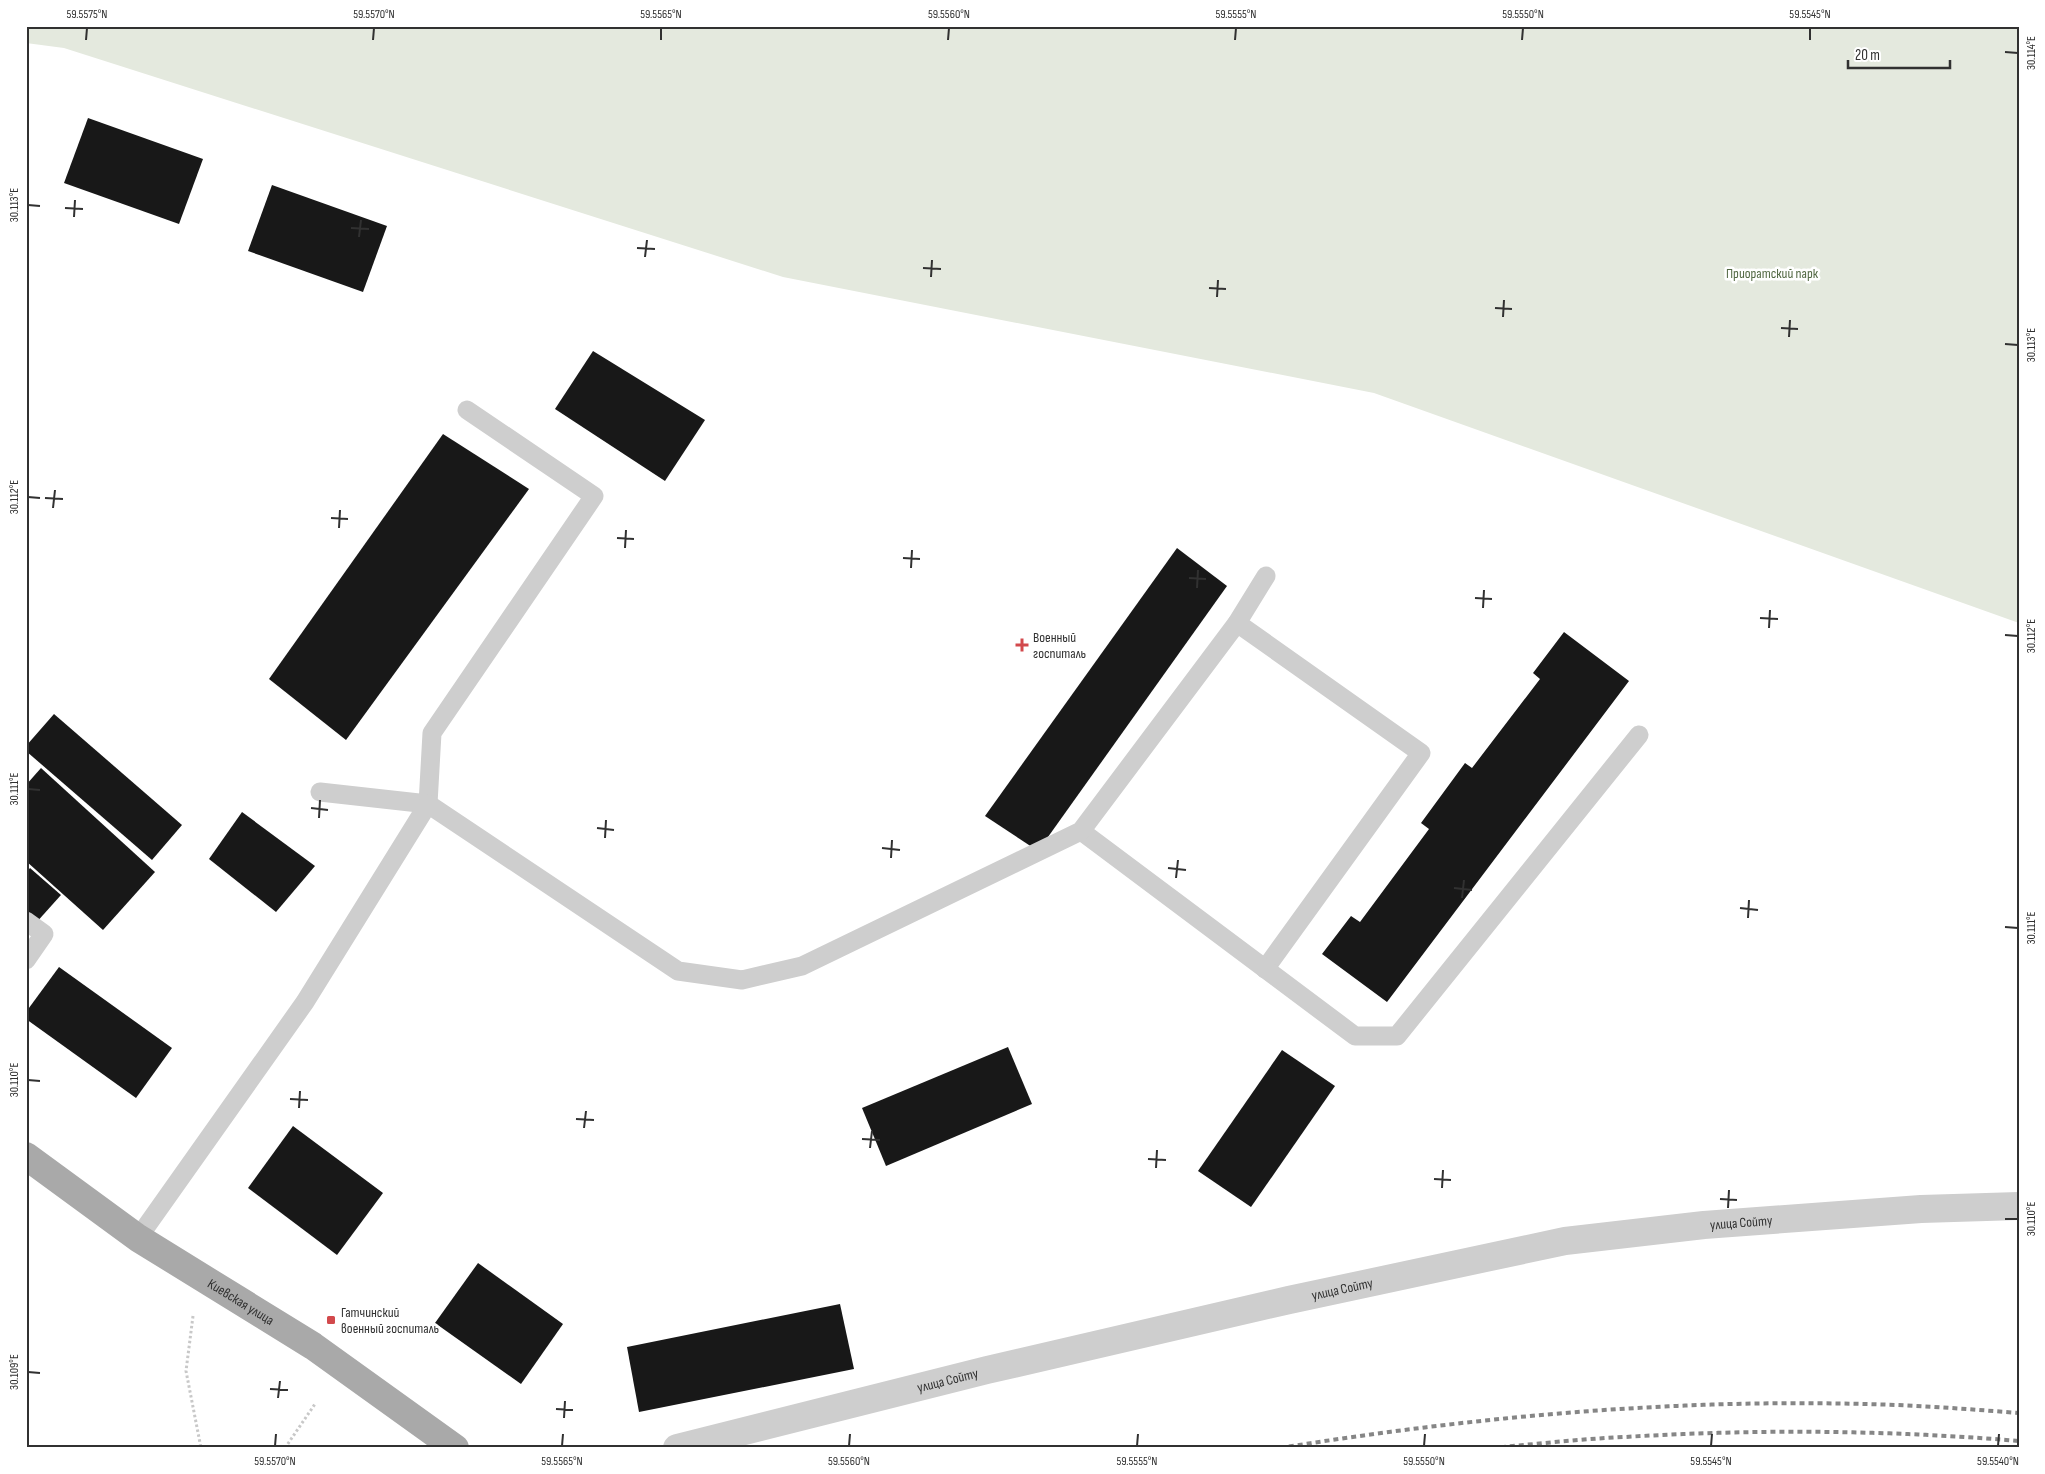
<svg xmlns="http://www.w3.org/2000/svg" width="2045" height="1474" font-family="'Sofia Sans Condensed',sans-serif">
<rect width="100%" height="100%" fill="#fff"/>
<!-- green -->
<path fill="#e4e9de" d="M 26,26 L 2019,26 L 2019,623 L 1374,393 L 783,277 L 64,48 L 26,43 Z"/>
<!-- building -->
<g fill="#181818">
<path d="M 88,118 L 203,159 L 179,224 L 64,183 Z"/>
<path d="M 272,185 L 387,226 L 363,292 L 248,251 Z"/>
<path d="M 593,351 L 705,420 L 665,481 L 555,409 Z"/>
<path d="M 443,434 L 529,489 L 346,740 L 269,679 Z"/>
<path d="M 1177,548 L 1227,586 L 1038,851 L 985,816 Z"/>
<path d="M 1564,632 L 1629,681 L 1387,1002 L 1322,954 L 1351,916 L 1360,922 L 1429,829 L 1421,823 L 1465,763 L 1472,768 L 1540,679 L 1533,673 Z"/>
<path d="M 54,714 L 182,825 L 152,860 L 26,751 L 26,746 Z"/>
<path d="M 41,768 L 155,872 L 103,930 L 26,861 L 26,785 Z"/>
<path d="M 242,812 L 315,866 L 276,912 L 209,859 Z"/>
<path d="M 30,868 L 61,895 L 26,934 L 26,873 Z"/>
<path d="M 59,967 L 172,1048 L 136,1098 L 26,1019 L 26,1012 Z"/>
<path d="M 1008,1047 L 1032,1104 L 886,1166 L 862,1108 Z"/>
<path d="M 1282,1050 L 1335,1086 L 1251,1207 L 1198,1171 Z"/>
<path d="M 293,1126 L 383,1193 L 337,1255 L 248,1188 Z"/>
<path d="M 478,1263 L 563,1324 L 521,1384 L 435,1323 Z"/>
<path d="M 840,1304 L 854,1369 L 639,1412 L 627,1347 Z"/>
</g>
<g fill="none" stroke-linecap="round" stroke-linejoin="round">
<!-- path -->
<g stroke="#c8c8c8" stroke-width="3" stroke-dasharray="2.5 2.5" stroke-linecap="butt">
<path d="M 193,1316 L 186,1371 L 201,1448"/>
<path d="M 285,1448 L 315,1404"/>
</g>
<!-- lane -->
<g stroke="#cecece" stroke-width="19">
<path d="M 1237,623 L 1421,753 L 1265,969"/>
<path d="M 320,792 L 428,804 L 432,733 L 594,496 L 467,410"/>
<path d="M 1081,831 L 1355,1036 L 1397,1036 L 1639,735"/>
<path d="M 26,921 L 44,934 L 26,960"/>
<path d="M 138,1238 L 305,1002 L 428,804 L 678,971 L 742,980 L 802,966 L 1081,831 L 1237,623 L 1266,576"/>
</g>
<!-- street -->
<path stroke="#cecece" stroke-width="28" id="s1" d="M 677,1448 L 987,1370 L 1289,1300 L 1565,1241 L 1704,1225 L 1921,1209 L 2019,1206"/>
<!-- primary -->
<path stroke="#a9a9a9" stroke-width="28" id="s2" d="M 26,1156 L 138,1238 L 313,1346 L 455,1448"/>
<!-- rail -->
<g stroke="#868686" stroke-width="4" stroke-dasharray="5 4" stroke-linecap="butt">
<path d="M 1280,1448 C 1473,1417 1668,1399 1864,1404 C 1915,1405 1967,1409 2019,1413"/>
<path d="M 1492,1448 C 1536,1444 1580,1439 1625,1437 C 1756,1429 1888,1430 2019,1441"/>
</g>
</g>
<!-- ticks -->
<path fill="none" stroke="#313131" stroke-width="2" d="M 86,40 L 87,28M 373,40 L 374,28M 661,40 L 661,28M 948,40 L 949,28M 1235,40 L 1236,28M 1522,40 L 1523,28M 1810,40 L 1810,28M 2005,52 L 2018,53M 28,205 L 40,206M 65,208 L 83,209M 74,217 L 75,200M 351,228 L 369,229M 359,237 L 361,220M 637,248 L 655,249M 645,257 L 647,240M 923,268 L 941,269M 931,277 L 932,260M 1209,288 L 1226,289M 1217,297 L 1218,280M 1495,308 L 1512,309M 1503,317 L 1504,300M 1781,328 L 1798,329M 1789,337 L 1790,320M 2005,344 L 2018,345M 28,497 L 40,498M 45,498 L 63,499M 53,508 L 55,490M 331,518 L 348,519M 339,528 L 340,510M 617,538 L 634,539M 625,548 L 626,530M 903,558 L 920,559M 911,568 L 912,550M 1189,578 L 1206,579M 1197,588 L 1198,570M 1475,598 L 1492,599M 1483,608 L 1484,590M 1760,618 L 1778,619M 1769,628 L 1770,610M 2005,635 L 2018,636M 28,789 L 40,790M 311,808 L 328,810M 319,818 L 320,800M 597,828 L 614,830M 605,838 L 606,820M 882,848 L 900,850M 891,858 L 892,840M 1168,868 L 1186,870M 1176,878 L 1178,860M 1454,888 L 1472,890M 1462,898 L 1464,880M 1740,908 L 1758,910M 1748,918 L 1749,900M 2005,927 L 2018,928M 28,1080 L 40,1081M 290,1099 L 308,1100M 299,1108 L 300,1091M 576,1119 L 594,1120M 584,1128 L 586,1111M 862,1139 L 880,1140M 870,1148 L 872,1131M 1148,1159 L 1166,1160M 1156,1168 L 1157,1150M 1434,1179 L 1451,1180M 1442,1188 L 1443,1170M 1720,1199 L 1737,1200M 1728,1208 L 1729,1190M 2005,1219 L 2018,1219M 28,1372 L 40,1373M 270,1389 L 288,1390M 278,1398 L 280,1381M 556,1409 L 573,1410M 564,1418 L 565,1401M 275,1446 L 276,1434M 562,1446 L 563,1434M 849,1446 L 850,1434M 1137,1446 L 1138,1434M 1424,1446 L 1425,1434M 1711,1446 L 1712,1434M 1998,1446 L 1999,1434"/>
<!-- markers -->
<g fill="#d2494c" stroke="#fff" stroke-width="2">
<path d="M1019.5 637.5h5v5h5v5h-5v5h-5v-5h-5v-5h5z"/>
<rect x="326" y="1315" width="10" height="10" rx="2.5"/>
</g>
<g text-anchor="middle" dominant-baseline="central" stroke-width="5" stroke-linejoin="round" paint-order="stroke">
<!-- park labels -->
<g font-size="14" fill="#526843" stroke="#fff">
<text x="1772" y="273">Приоратский парк</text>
</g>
<!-- poi labels -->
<g font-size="14" fill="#313131" stroke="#fff" text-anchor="start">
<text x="1033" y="637">Военный<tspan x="1033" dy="16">госпиталь</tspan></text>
<text x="341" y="1312">Гатчинский<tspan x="341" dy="16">военный госпиталь</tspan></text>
</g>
<!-- street labels -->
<g font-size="14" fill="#313131" stroke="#fff">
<text stroke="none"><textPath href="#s1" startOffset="1089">улица Сойту</textPath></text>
<text stroke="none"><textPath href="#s1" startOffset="684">улица Сойту</textPath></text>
<text stroke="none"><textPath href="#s2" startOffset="260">Киевская улица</textPath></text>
<text stroke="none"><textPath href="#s1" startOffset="279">улица Сойту</textPath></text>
</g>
</g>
<!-- border -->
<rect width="2045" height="1474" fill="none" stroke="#ffffff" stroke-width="55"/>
<!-- scale -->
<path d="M1848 60v8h102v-8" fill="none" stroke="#313131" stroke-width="2.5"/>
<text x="1855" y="60" font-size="15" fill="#313131" stroke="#ffffff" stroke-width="4" paint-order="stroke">20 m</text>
<rect x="28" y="28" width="1990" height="1418" fill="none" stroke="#313131" stroke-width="2"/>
<g font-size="12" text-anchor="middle" fill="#313131">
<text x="87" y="18">59.5575°N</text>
<text x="374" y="18">59.5570°N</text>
<text x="661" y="18">59.5565°N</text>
<text x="949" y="18">59.5560°N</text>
<text x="1236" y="18">59.5555°N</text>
<text x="1523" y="18">59.5550°N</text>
<text x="1810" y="18">59.5545°N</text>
<text transform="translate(2031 53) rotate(-90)" y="4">30.114°E</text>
<text transform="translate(14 205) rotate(-90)" y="4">30.113°E</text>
<text transform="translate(2031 345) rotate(-90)" y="4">30.113°E</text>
<text transform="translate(14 497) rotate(-90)" y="4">30.112°E</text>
<text transform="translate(2031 636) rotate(-90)" y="4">30.112°E</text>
<text transform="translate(14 789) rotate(-90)" y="4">30.111°E</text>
<text transform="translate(2031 928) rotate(-90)" y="4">30.111°E</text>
<text transform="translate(14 1080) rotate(-90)" y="4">30.110°E</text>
<text transform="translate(2031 1219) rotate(-90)" y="4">30.110°E</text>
<text transform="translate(14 1372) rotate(-90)" y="4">30.109°E</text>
<text x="275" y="1465">59.5570°N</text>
<text x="562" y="1465">59.5565°N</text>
<text x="849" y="1465">59.5560°N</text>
<text x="1137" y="1465">59.5555°N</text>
<text x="1424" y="1465">59.5550°N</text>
<text x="1711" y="1465">59.5545°N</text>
<text x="1998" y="1465">59.5540°N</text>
</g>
</svg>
